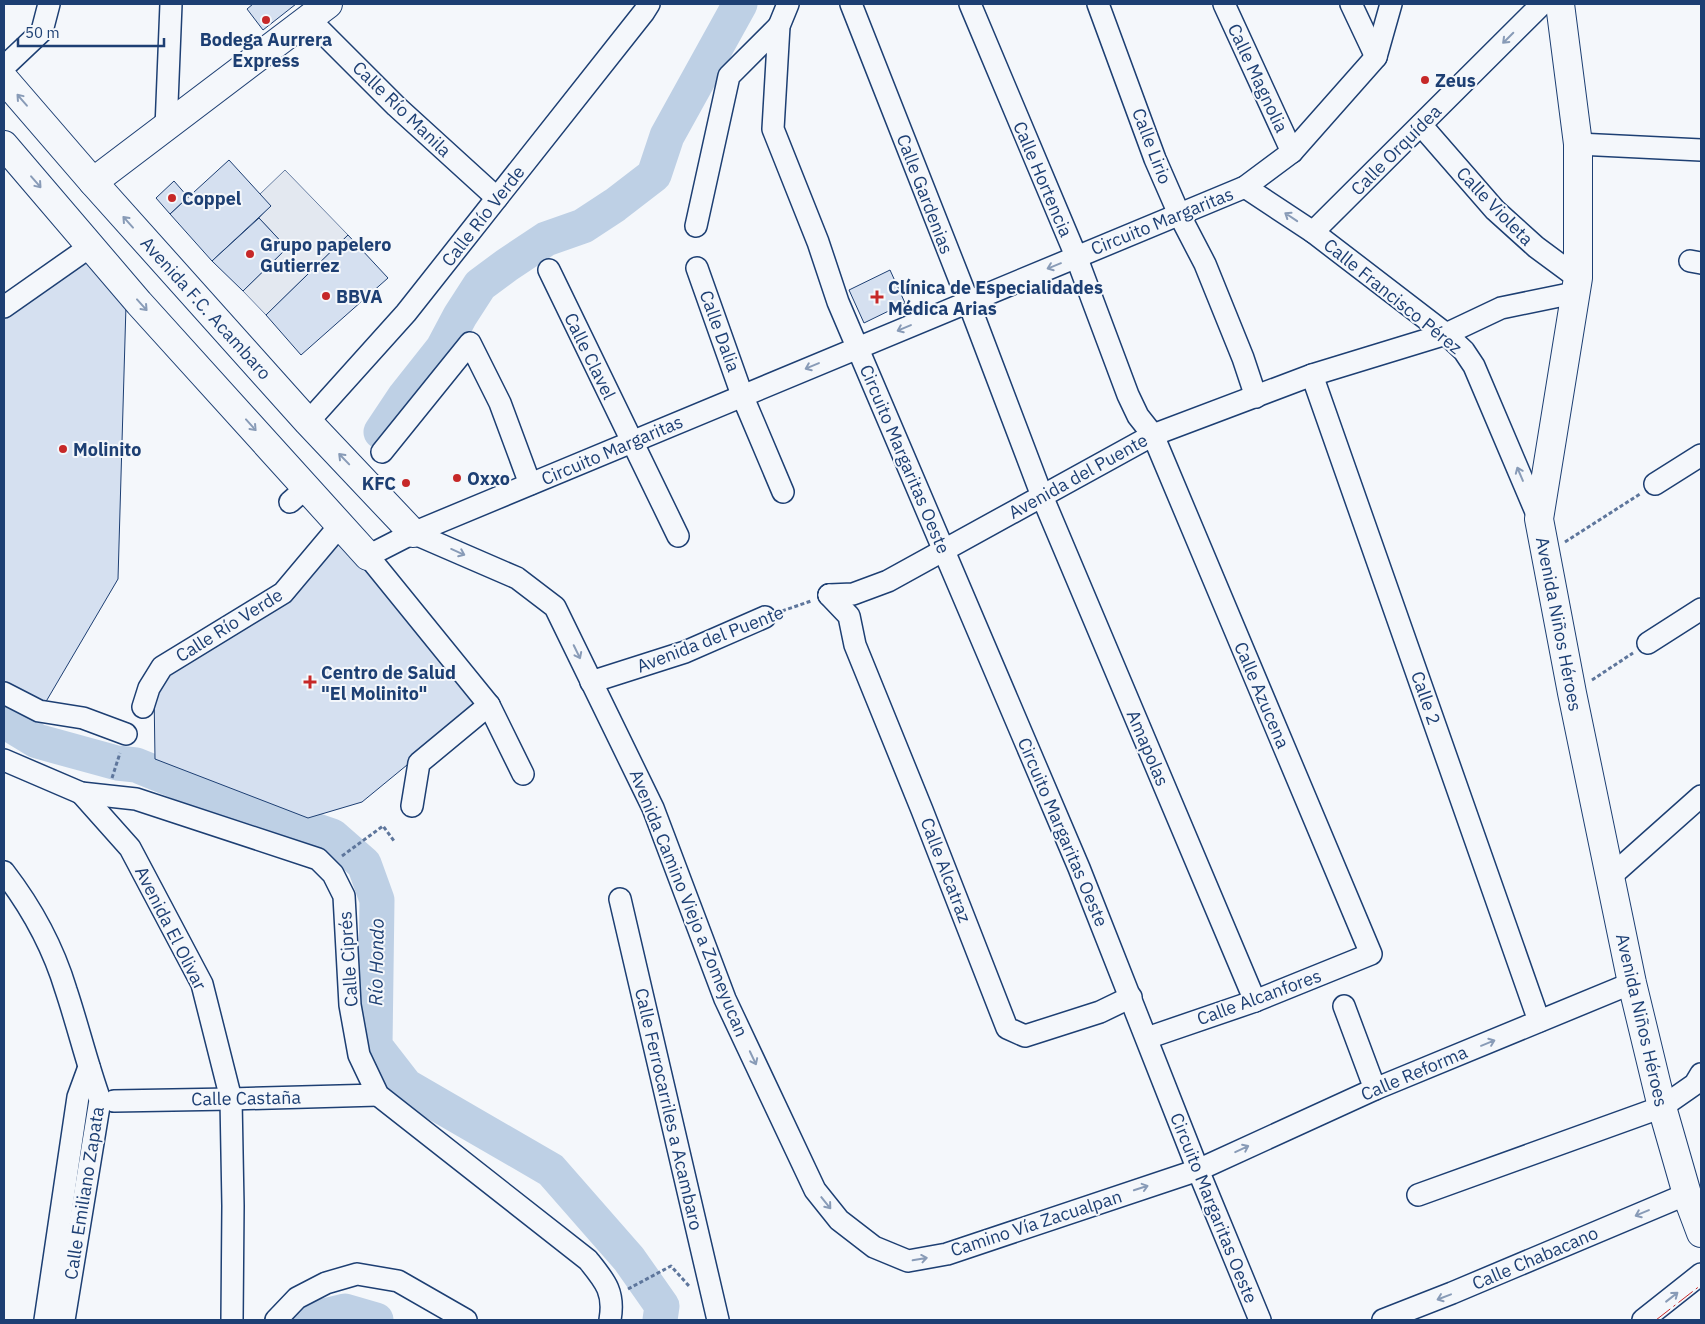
<svg xmlns="http://www.w3.org/2000/svg" width="1705" height="1324" font-family="'IBM Plex Sans',sans-serif">
<rect width="100%" height="100%" fill="#f4f7fb"/>
<!-- parking -->
<path fill="#e3e8f0" stroke="#687fa3" d="M 285,170 L 348,235 L 266,315 L 243,291 L 287,248 L 259,218 L 270,206 L 259,195 Z"/>
<g fill="none" stroke-linecap="round" stroke-linejoin="round">
<!-- river -->
<g stroke="#bed0e5" stroke-width="35">
<path d="M 381,432 L 405,396 L 443,348 L 460,316 L 480,285 L 507,265 L 546,239 L 583,226 L 615,205 L 654,175 L 667,136 L 740,4"/>
<path d="M 4,721 L 37,741 L 117,763 L 136,765 L 198,790 L 332,836 L 364,864 L 377,900 L 375,1046 L 406,1086 L 551,1170 L 629,1259 L 662,1306 L 660,1320"/>
<path d="M 307,1320 L 345,1311 L 376,1320"/>
</g>
</g>
<!-- building -->
<g fill="#d5e0f0" stroke="#1d3f73">
<path d="M 253,4 L 296,4 L 263,30 L 247,9 Z"/>
<path d="M 229,160 L 271,206 L 212,261 L 170,214 Z"/>
<path d="M 174,181 L 188,197 L 170,214 L 156,198 Z"/>
<path d="M 259,218 L 287,248 L 243,291 L 212,261 Z"/>
<path d="M 348,235 L 388,278 L 301,355 L 266,315 Z"/>
<path d="M 91,259 L 126,305 L 118,579 L 44,705 L 4,684 L 4,318 Z"/>
<path d="M 890,270 L 905,303 L 864,323 L 849,290 Z"/>
<path d="M 342,536 L 480,705 L 362,802 L 308,818 L 155,759 L 154,691 L 164,674 L 292,600 Z"/>
</g>
<g fill="none" stroke-linecap="round" stroke-linejoin="round">
<!-- minor casing -->
<g stroke="#1d3f73" stroke-width="24">
<g id="minor">
<path d="M 788,4 L 779,26 L 773,129 L 818,242 L 838,302 L 1079,868 L 1198,1170 L 1260,1320"/>
<path d="M 851,4 L 968,301 L 1042,496 L 1255,1001"/>
<path d="M 970,4 L 1076,256 L 1128,395 L 1138,416 L 1153,435 L 1371,954 L 1255,1001 L 1147,1038"/>
<path d="M 1098,4 L 1155,159 L 1179,214 L 1205,264 L 1243,358 L 1256,397"/>
<path d="M 1224,4 L 1292,152"/>
<path d="M 1351,4 L 1376,57"/>
<path d="M 309,19 L 396,106 L 497,198"/>
<path d="M 4,67 L 42,31 L 49,4"/>
<path d="M 1421,125 L 1495,210 L 1536,247 L 1578,278"/>
<path d="M 166,128 L 171,4"/>
<path d="M 1578,144 L 1701,150"/>
<path d="M 1245,187 L 1313,232 L 1446,334 L 1464,351 L 1474,366 L 1539,519"/>
<path d="M 696,226 L 729,76 L 779,26"/>
<path d="M 1313,232 L 1542,4"/>
<path d="M 1690,261 L 1701,263"/>
<path d="M 697,268 L 742,395 L 783,492"/>
<path d="M 549,270 L 678,536"/>
<path d="M 4,307 L 91,246"/>
<path d="M 1312,375 L 1539,1021"/>
<path d="M 308,422 L 406,313 L 644,12 L 649,4"/>
<path d="M 382,452 L 470,343 L 500,403 L 530,484"/>
<path d="M 1655,484 L 1701,455"/>
<path d="M 290,502 L 307,487"/>
<path d="M 413,533 L 517,578 L 555,607 L 653,808 L 725,999 L 815,1190 L 839,1220 L 874,1247 L 908,1261 L 947,1254 L 1198,1170 L 1375,1089 L 1632,983"/>
<path d="M 829,595 L 853,594 L 888,581 L 1153,435 L 1312,375 L 1446,334 L 1501,308 L 1574,293"/>
<path d="M 829,595 L 849,616 L 855,645 L 922,810 L 1007,1028 L 1025,1036 L 1100,1012 L 1131,997"/>
<path d="M 1648,643 L 1701,609"/>
<path d="M 591,682 L 685,652 L 765,617"/>
<path d="M 4,693 L 39,711 L 83,718 L 126,734"/>
<path d="M 143,707 L 149,688 L 162,667 L 283,593 L 341,524"/>
<path d="M 4,760 L 81,793 L 136,799 L 318,859 L 333,874 L 344,896 L 350,1005 L 359,1055 L 378,1095 L 588,1260 C 605,1281 615,1292 610,1320"/>
<path d="M 523,774 L 489,705 L 368,556 L 413,533 L 1245,187 L 1292,152 L 1376,57 L 1391,4"/>
<path d="M 81,793 L 130,848 L 202,984 L 231,1099 L 233,1206 L 232,1320"/>
<path d="M 412,806 L 419,763 L 489,705"/>
<path d="M 4,872 C 31,907 53,947 66,990 C 78,1026 87,1064 100,1100 L 64,1320"/>
<path d="M 1610,877 L 1701,796"/>
<path d="M 620,899 L 718,1320"/>
<path d="M 1344,1006 L 1375,1089"/>
<path d="M 114,1101 L 231,1099 L 378,1095"/>
<path d="M 1418,1195 L 1662,1107 L 1695,1084 L 1701,1074"/>
<path d="M 45,1320 L 78,1097 L 89,1067"/>
<path d="M 276,1320 L 297,1298 L 326,1283 L 357,1274 L 398,1281 L 466,1320"/>
<path d="M 1383,1320 L 1452,1293 L 1687,1194"/>
<path d="M 1643,1320 L 1701,1274"/>
</g>
</g>
<!-- major casing -->
<g stroke="#1d3f73" stroke-width="30">
<g id="major">
<path d="M 1560,4 L 1578,144 L 1578,278 L 1539,519 L 1572,693 L 1632,983 L 1662,1107 L 1689,1201 L 1701,1233"/>
<path d="M 4,79 L 93,182 L 308,422 L 413,533"/>
<path d="M 4,145 L 139,303 L 368,556"/>
<path d="M 93,182 L 328,4"/>
</g>
</g>
<!-- path -->
<g stroke="#5e769c" stroke-width="3" stroke-dasharray="4 2.5" stroke-linecap="butt">
<path d="M 1565,542 L 1640,494"/>
<path d="M 782,611 L 811,601"/>
<path d="M 1592,680 L 1633,653"/>
<path d="M 112,778 L 120,753"/>
<path d="M 342,856 L 383,826 L 394,841"/>
<path d="M 628,1289 L 671,1266 L 689,1286"/>
</g>
<!-- minor -->
<use href="#minor" stroke="#f4f7fb" stroke-width="21"/>
<!-- major -->
<use href="#major" stroke="#f4f7fb" stroke-width="28"/>
<!-- power -->
<path stroke="#c62828" stroke-width="1" stroke-dasharray="18 4 2.5 4" stroke-linecap="butt" d="M 1656,1320 L 1701,1285"/>
</g>
<!-- one-way arrows -->
<defs><path id="oneway-shaft" d="M-6 0H5M1.5-3L5.5 0L1.5 3" fill="none" stroke-width="1.6" stroke-linecap="round" stroke-linejoin="round" transform="scale(1.25)"/></defs>
<g stroke="#889bb7">
<use href="#oneway-shaft" transform="translate(1508 38) rotate(135)"/>
<use href="#oneway-shaft" transform="translate(22 100) rotate(-131)"/>
<use href="#oneway-shaft" transform="translate(36 182) rotate(49)"/>
<use href="#oneway-shaft" transform="translate(1291 217) rotate(-146)"/>
<use href="#oneway-shaft" transform="translate(128 222) rotate(-132)"/>
<use href="#oneway-shaft" transform="translate(1054 266) rotate(158)"/>
<use href="#oneway-shaft" transform="translate(142 305) rotate(48)"/>
<use href="#oneway-shaft" transform="translate(904 328) rotate(157)"/>
<use href="#oneway-shaft" transform="translate(812 366) rotate(157)"/>
<use href="#oneway-shaft" transform="translate(251 425) rotate(48)"/>
<use href="#oneway-shaft" transform="translate(344 459) rotate(-134)"/>
<use href="#oneway-shaft" transform="translate(1520 474) rotate(-113)"/>
<use href="#oneway-shaft" transform="translate(458 552) rotate(24)"/>
<use href="#oneway-shaft" transform="translate(577 652) rotate(64)"/>
<use href="#oneway-shaft" transform="translate(1488 1043) rotate(-22)"/>
<use href="#oneway-shaft" transform="translate(753 1058) rotate(65)"/>
<use href="#oneway-shaft" transform="translate(1242 1149) rotate(-25)"/>
<use href="#oneway-shaft" transform="translate(1141 1188) rotate(-18)"/>
<use href="#oneway-shaft" transform="translate(826 1203) rotate(51)"/>
<use href="#oneway-shaft" transform="translate(1642 1213) rotate(157)"/>
<use href="#oneway-shaft" transform="translate(920 1259) rotate(-10)"/>
<use href="#oneway-shaft" transform="translate(1444 1297) rotate(159)"/>
<use href="#oneway-shaft" transform="translate(1672 1297) rotate(-38)"/>
</g>
<!-- markers -->
<g fill="#c62828" stroke="#f4f7fb" stroke-width="2">
<circle cx="266" cy="20" r="5"/>
<circle cx="1425" cy="80" r="5"/>
<circle cx="172" cy="198" r="5"/>
<circle cx="250" cy="254" r="5"/>
<circle cx="326" cy="296" r="5"/>
<path d="M874.5 289.5h5v5h5v5h-5v5h-5v-5h-5v-5h5z"/>
<circle cx="63" cy="449" r="5"/>
<circle cx="457" cy="478" r="5"/>
<circle cx="406" cy="483" r="5"/>
<path d="M307.5 674.5h5v5h5v5h-5v5h-5v-5h-5v-5h5z"/>
</g>
<g text-anchor="middle" dominant-baseline="central" stroke-width="4" stroke-linejoin="round" paint-order="stroke">
<!-- poi labels -->
<g font-size="18" font-weight="bold" fill="#1d3f73" stroke="#f4f7fb" text-anchor="start">
<text x="266" y="39" text-anchor="middle">Bodega Aurrera<tspan x="266" dy="21">Express</tspan></text>
<text x="1435" y="80">Zeus</text>
<text x="182" y="198">Coppel</text>
<text x="260" y="244">Grupo papelero<tspan x="260" dy="21">Gutierrez</tspan></text>
<text x="888" y="287">Clínica de Especialidades<tspan x="888" dy="21">Médica Arias</tspan></text>
<text x="336" y="296">BBVA</text>
<text x="73" y="449">Molinito</text>
<text x="467" y="478">Oxxo</text>
<text x="396" y="483" text-anchor="end">KFC</text>
<text x="321" y="672">Centro de Salud<tspan x="321" dy="21">"El Molinito"</tspan></text>
</g>
<!-- street labels -->
<g font-size="18" fill="#1d3f73" stroke="#f4f7fb">
<text transform="translate(1258 78) rotate(65)">Calle Magnolia</text>
<text transform="translate(402 109) rotate(44)">Calle Río Manila</text>
<text transform="translate(1152 146) rotate(69)">Calle Lirio</text>
<text transform="translate(1396 150) rotate(-45)">Calle Orquídea</text>
<text transform="translate(1043 179) rotate(67)">Calle Hortencia</text>
<text transform="translate(925 194) rotate(69)">Calle Gardenias</text>
<text transform="translate(1495 206) rotate(46)">Calle Violeta</text>
<text transform="translate(483 216) rotate(-52)">Calle Río Verde</text>
<text transform="translate(1162 221) rotate(-22)">Circuito Margaritas</text>
<text transform="translate(1393 296) rotate(39)">Calle Francisco Pérez</text>
<text transform="translate(206 308) rotate(48)">Avenida F.C. Acambaro</text>
<text transform="translate(720 331) rotate(70)">Calle Dalia</text>
<text transform="translate(590 356) rotate(64)">Calle Clavel</text>
<text transform="translate(612 450) rotate(-23)">Circuito Margaritas</text>
<text transform="translate(905 459) rotate(67)">Circuito Margaritas Oeste</text>
<text transform="translate(1078 476) rotate(-29)">Avenida del Puente</text>
<text transform="translate(1559 624) rotate(79)">Avenida Niños Héroes</text>
<text transform="translate(229 625) rotate(-32)">Calle Río Verde</text>
<text transform="translate(710 639) rotate(-21)">Avenida del Puente</text>
<text transform="translate(1262 695) rotate(67)">Calle Azucena</text>
<text transform="translate(1426 698) rotate(71)">Calle 2</text>
<text transform="translate(1148 748) rotate(67)">Amapolas</text>
<text transform="translate(1063 832) rotate(67)">Circuito Margaritas Oeste</text>
<text transform="translate(946 870) rotate(69)">Calle Alcatraz</text>
<text transform="translate(689 903) rotate(68)">Avenida Camino Viejo a Zomeyucan</text>
<text transform="translate(171 928) rotate(63)">Avenida El Olivar</text>
<text transform="translate(348 959) rotate(-94)">Calle Ciprés</text>
<text transform="translate(1259 997) rotate(-20)">Calle Alcanfores</text>
<text transform="translate(1642 1020) rotate(77)">Avenida Niños Héroes</text>
<text transform="translate(1414 1073) rotate(-23)">Calle Reforma</text>
<text transform="translate(246 1098) rotate(-1)">Calle Castaña</text>
<text transform="translate(669 1109) rotate(77)">Calle Ferrocarriles a Acambaro</text>
<text transform="translate(84 1193) rotate(-81)">Calle Emiliano Zapata</text>
<text transform="translate(1214 1208) rotate(68)">Circuito Margaritas Oeste</text>
<text transform="translate(1036 1223) rotate(-18)">Camino Vía Zacualpan</text>
<text transform="translate(1535 1258) rotate(-23)">Calle Chabacano</text>
</g>
<!-- water labels -->
<g font-size="19" font-style="italic" fill="#1d3f73" stroke="#f4f7fb">
<text transform="translate(376 962) rotate(-89)">Río Hondo</text>
</g>
</g>
<!-- border -->
<rect width="1705" height="1324" fill="none" stroke="#1d3f73" stroke-width="10"/>
<!-- scale -->
<path d="M18 38v8h146v-8" fill="none" stroke="#1d3f73" stroke-width="2.5"/>
<text x="25" y="38" font-size="15" fill="#1d3f73" stroke="#f4f7fb" stroke-width="4" paint-order="stroke">50 m</text>
</svg>
